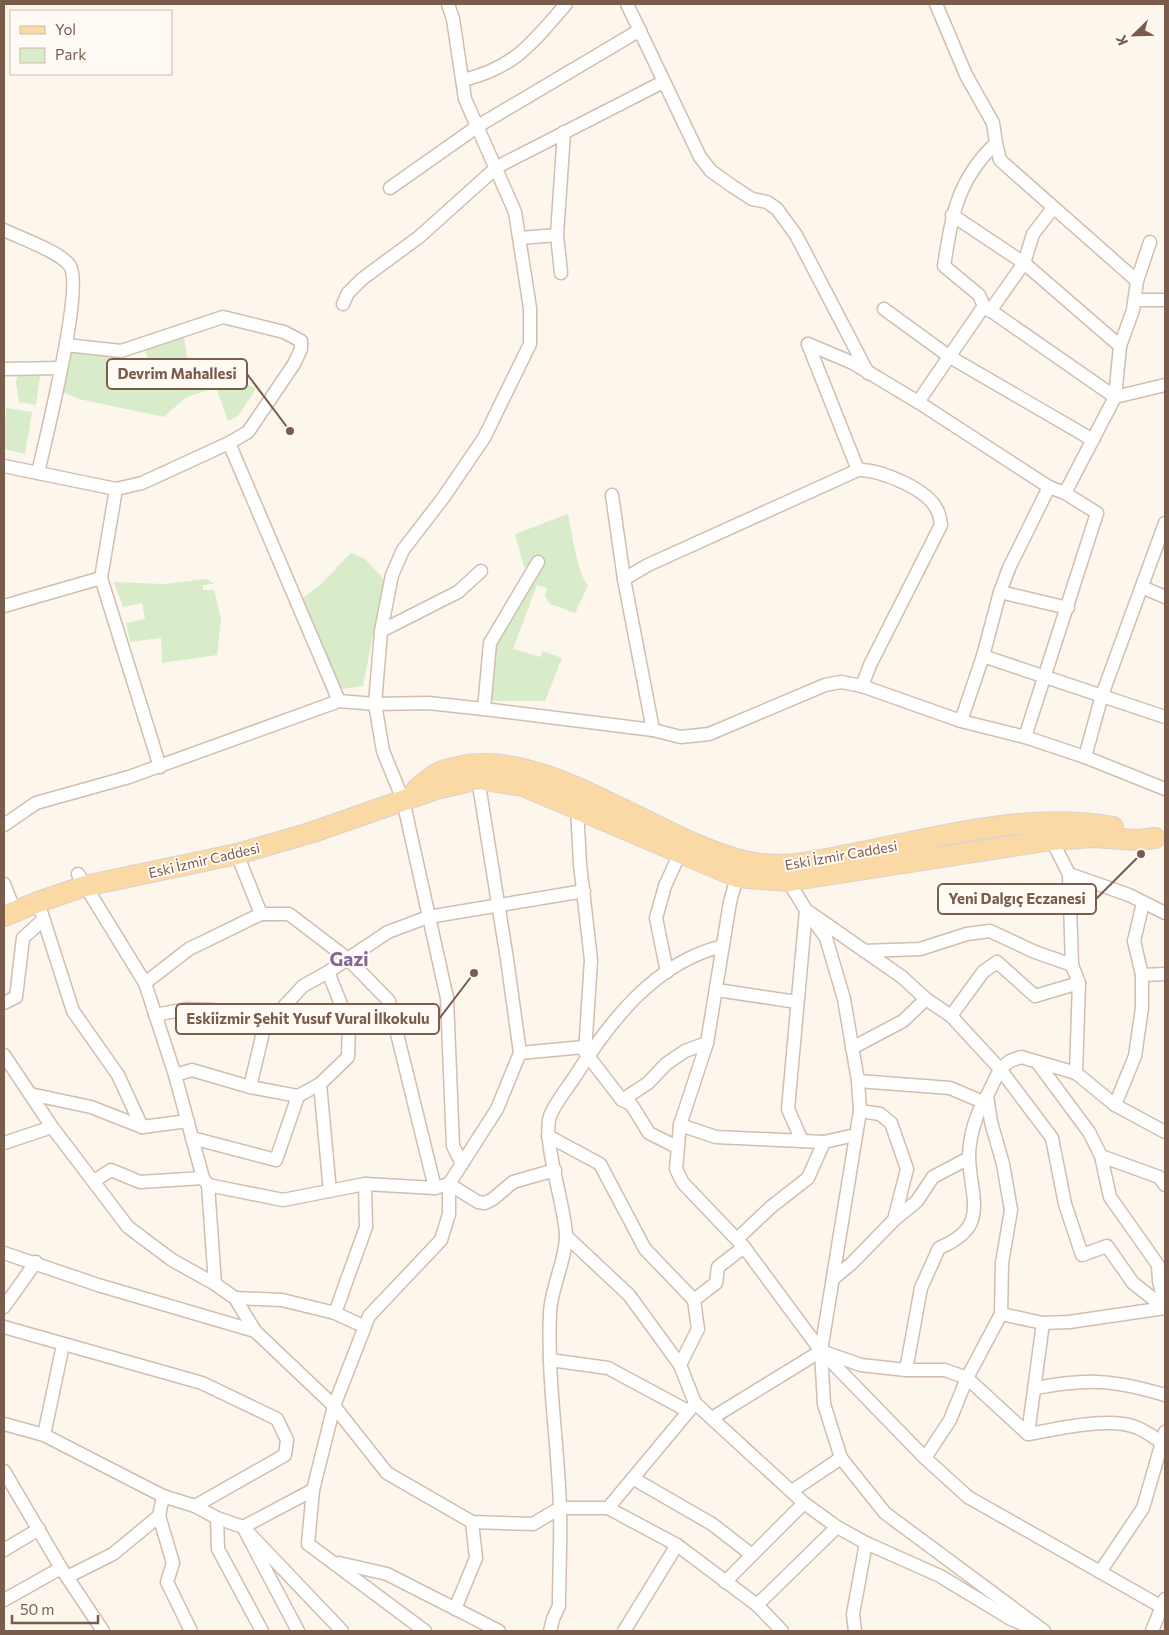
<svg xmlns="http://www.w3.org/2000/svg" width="1169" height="1635" font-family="Commissioner,sans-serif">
<rect width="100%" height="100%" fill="#fdf6ec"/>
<!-- green -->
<g fill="#d8ecc9">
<path d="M 183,331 L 187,356 L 194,374 L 217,365 L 256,389 L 238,416 L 228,421 L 216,387 L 185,398 L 164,417 L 79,399 L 60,391 L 66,345 L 121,351 L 113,366 L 117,389 L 142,383 L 144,389 L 165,382 L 160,364 L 152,366 L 142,344 Z"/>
<path d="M 19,369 L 41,369 L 36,405 L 19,402 L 16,383 Z"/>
<path d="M 6,408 L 32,412 L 25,454 L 4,449 Z"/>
<path d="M 568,514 C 573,536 576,569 588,586 L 575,613 L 550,604 L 545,596 L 547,588 L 537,585 L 513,649 L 540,657 L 543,651 L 562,658 L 545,701 L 485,701 L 490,643 L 537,563 L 524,567 L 515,534 Z"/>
<path d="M 351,553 L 365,559 L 384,579 L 363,686 L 334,690 L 297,602 L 320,585 Z"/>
<path d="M 207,579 L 214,584 L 203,585 L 203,590 L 214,590 L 221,619 L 217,655 L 162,663 L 161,638 L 130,642 L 126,623 L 145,619 L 142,603 L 123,607 L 114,582 L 163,584 Z"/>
</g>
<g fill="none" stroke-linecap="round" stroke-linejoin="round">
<!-- minor casing -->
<g stroke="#d1beb0" stroke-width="15">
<g id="minor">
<path d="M 448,4 L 453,19 L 465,99 L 515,212 L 530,308 L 530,344 L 484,438 L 443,498 L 403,550 L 392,575 L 381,631 L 375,704 L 383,751 L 403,800 L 447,998 L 453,1146 L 462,1164"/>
<path d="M 627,4 L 700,157 L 711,171 L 732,186 L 752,199 L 767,202 L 777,209 L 796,235 L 868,373"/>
<path d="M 936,4 L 966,75 L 993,123 L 996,143 C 957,180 952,215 944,266 L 979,295 L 984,306 L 1115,397 L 1165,385"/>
<path d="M 463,80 C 515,68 533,42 566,4"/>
<path d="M 996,143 L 1000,160 L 1137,281"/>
<path d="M 390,188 L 478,126 L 640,30"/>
<path d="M 952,215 L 1024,263 L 1120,346"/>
<path d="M 4,230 C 20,238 61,252 70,266 C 84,288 45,441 38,473"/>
<path d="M 520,238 L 557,235"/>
<path d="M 561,273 L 557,235 L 564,132"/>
<path d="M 1135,300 L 1165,300"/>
<path d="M 343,304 L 348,293 L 362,279 L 419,237 L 497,167 L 663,82"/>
<path d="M 884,309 L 950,357 L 1093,440"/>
<path d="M 990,311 L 1024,263 L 1033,234 L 1053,208"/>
<path d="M 808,344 L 853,363 L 918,402 L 1049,487"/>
<path d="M 808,344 L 858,470"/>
<path d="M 66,345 L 121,351 L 223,317 L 284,332 L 301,341 L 301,349 L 294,364 L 248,432 L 229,443 L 142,483 L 116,489 L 101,578 L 160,767"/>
<path d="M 4,369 L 61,368"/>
<path d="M 918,402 L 984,306"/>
<path d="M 229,443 L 339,701"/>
<path d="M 4,466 L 116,489"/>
<path d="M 612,495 L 624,579 L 653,730"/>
<path d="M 624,579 L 648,565 L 858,470 C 879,469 928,489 937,510 C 940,514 940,521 941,525 L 870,665 L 862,686"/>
<path d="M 1142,587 L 1165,597"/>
<path d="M 1000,592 L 1068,608"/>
<path d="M 4,606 L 101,578"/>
<path d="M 381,631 L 458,592 L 481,571"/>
<path d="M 983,656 L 1165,717"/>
<path d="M 484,709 L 490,643 L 538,562"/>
<path d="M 961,721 L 983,656 L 1000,592 L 1009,568 L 1049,487 L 1065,493 L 1115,397 L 1120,346 L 1133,310 L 1137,281 L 1150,242"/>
<path d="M 1025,737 L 1097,513 L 1065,493"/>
<path d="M 1085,757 L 1102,695 L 1165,523"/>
<path d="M 478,779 L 507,959 L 520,1053"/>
<path d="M 577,808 L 580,864 L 591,960 L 585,1052 L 622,1100 L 631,1104 L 649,1133 L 677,1147"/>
<path d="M 4,825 L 36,803 L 129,777 L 339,701 L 375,704 L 428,703 L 484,709 L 653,730 L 681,737 L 709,734 L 825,685 L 841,682 L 862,686 L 961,721 L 1025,737 L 1085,757 L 1165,789"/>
<path d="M 1049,835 L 1069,874 L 1072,965 L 1079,983 L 1076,1073 L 1115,1105 L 1165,1132"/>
<path d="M 237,854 L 261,914 L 289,914 L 348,959 L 389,1001 L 435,1188"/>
<path d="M 78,874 L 145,983 L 175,1075 L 203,1178 L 208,1185 L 215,1284"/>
<path d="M 1069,874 L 1129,895 L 1165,913"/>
<path d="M 737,877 L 730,902 L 707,1043 L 680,1125 L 676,1169 L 683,1183 L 744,1247 L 821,1351 L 824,1404 L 841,1458 L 885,1513 L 1044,1631"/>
<path d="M 788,881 L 806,910 L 902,977 L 926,999 L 951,1016 L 1000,1069 L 1052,1138 L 1065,1204 L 1082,1255 L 1107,1246 L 1133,1283 L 1165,1308"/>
<path d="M 4,884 L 15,912"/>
<path d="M 38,902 L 73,1011 L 118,1075 L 142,1127 L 188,1121"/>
<path d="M 806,910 L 826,938 L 844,999 L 858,1081 L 860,1111 L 821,1351 L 861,1365 L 906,1370 L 945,1370 L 967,1378 L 1028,1434 C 1059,1429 1109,1416 1138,1428 C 1147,1432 1156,1439 1165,1444"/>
<path d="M 864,951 L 920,949 L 967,934 L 990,931 L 1035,952 L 1072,965"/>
<path d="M 667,972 L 656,918 L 665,886 L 680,853"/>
<path d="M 1142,975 L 1165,974"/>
<path d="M 145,983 L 189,949 L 261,914"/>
<path d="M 717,990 L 797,1002"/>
<path d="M 4,1003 L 16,997 L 23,938 L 43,920"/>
<path d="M 155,1015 L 187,1009 L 214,1010 L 264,1028"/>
<path d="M 951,1016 L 983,972 L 997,962 L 1035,996 L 1079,983"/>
<path d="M 584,1047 L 520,1053 L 497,1109 L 449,1184 L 449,1214 L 441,1240 L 369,1316 L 334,1406 L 387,1473 L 472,1522 L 533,1524 L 560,1508 L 608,1508 L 677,1545 L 757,1605 L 782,1631"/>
<path d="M 852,1048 L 903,1021 L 926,999"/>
<path d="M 4,1055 L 52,1127 L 128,1227 L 172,1260 L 215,1284 L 235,1298 L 255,1331 L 334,1406 L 313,1490 L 308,1544 L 425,1631"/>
<path d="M 1037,1062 L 1089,1132 L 1101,1156 L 1110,1197 L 1158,1265 L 1159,1281 L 1165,1307"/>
<path d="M 175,1075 L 192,1070 L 250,1087 L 298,1096 L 320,1084 L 348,1057 L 349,1024 L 328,972"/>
<path d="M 858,1081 L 950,1088 L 983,1102"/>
<path d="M 320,1084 L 330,1191"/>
<path d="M 250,1087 L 264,1028 L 303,986 L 328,972 L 388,932 L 428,917 L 584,891"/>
<path d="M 30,1094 L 91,1107 L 142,1127"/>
<path d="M 622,1100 L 648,1083 L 666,1064 L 685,1051 L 707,1043"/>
<path d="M 1115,1105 L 1135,1056 L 1142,1008 L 1142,975 L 1134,941 L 1143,903"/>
<path d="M 860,1111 L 880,1114 L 891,1123 L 907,1169 L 894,1220"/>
<path d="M 680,1125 L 716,1137 L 824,1142"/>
<path d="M 548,1136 L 600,1164 L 645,1249 L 694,1300"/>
<path d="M 192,1138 L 276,1160 L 298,1096"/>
<path d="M 802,1141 L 788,1109 L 806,910"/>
<path d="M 4,1143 L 52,1127"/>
<path d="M 1101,1156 L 1159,1177 L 1165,1185"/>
<path d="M 94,1181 L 111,1170 L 140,1182 L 203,1178"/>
<path d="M 208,1185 L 283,1200 L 365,1184 L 435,1188 L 449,1184 L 478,1202 L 485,1203 L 493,1199 L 513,1182 L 555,1170"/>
<path d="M 566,1236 L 629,1295 L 680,1365 L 695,1403 L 804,1503 L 837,1527 L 866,1543 L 940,1576 L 1011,1619 L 1027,1626"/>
<path d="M 737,1239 L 771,1207 L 808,1178 L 824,1142 L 855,1135"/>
<path d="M 4,1253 L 98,1285 L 255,1331"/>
<path d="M 833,1279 L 852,1263 L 894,1220 L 917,1201 L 933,1177 L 969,1158"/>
<path d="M 235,1298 L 282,1300 L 335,1313 L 363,1326"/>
<path d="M 4,1307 L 36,1262"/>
<path d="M 335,1313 L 366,1227 L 365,1184"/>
<path d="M 1001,1314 L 1043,1323 L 1069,1322 L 1165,1308"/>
<path d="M 4,1327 L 202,1383 L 277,1419 L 287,1440 L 285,1455 L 195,1506"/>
<path d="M 550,1360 L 608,1368 L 688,1411"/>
<path d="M 680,1365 L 698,1329 L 694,1300 L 716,1283 L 718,1267 L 744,1247"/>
<path d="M 906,1370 L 921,1288 L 939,1248 C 990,1227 971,1200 969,1158 C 969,1137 976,1113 987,1096"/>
<path d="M 1036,1388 C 1089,1378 1114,1380 1165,1395"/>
<path d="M 712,1418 L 821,1351 L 925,1458 L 968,1497 L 1162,1607"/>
<path d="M 4,1424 L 44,1435 L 163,1496 L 195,1506 L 217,1518 L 243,1527 L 342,1631"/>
<path d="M 1028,1434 L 1043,1323"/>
<path d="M 44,1435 L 63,1345"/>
<path d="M 925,1458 L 950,1420 L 967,1378 L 1001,1314 L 1002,1263 L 1011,1210 L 1003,1164 L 991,1122 L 987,1096 L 1000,1069 L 1010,1061 L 1021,1057 L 1076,1073"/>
<path d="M 4,1471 L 61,1568 L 103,1631"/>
<path d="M 634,1479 L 712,1524 L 752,1555"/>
<path d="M 792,1491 L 841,1458"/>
<path d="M 163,1496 L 159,1516 L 173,1563 L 167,1582 L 191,1631"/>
<path d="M 608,1508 L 693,1406"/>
<path d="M 217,1518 L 218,1549 L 262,1631"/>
<path d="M 4,1550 L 39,1529"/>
<path d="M 339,1563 L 387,1574 L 499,1631"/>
<path d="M 1100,1572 L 1143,1508 L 1165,1432"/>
<path d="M 67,1577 L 113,1554 L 159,1516"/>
<path d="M 725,1582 L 804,1503"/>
<path d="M 4,1600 L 61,1568"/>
<path d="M 757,1605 L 837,1527"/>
<path d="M 455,1609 L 476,1558 L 472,1522"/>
<path d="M 298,1631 L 243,1527 L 313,1490"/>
<path d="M 550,1631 L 553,1619 L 559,1606 C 559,1574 561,1541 560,1508 C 558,1443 547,1378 550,1313 C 551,1287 566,1261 566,1235 C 565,1206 542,1140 550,1116 C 555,1103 566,1090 574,1078 C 609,1022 655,962 723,946"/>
<path d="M 624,1631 L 677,1545"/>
<path d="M 855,1631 L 853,1614 L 866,1543"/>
<path d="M 1152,1631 L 1165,1599"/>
</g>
</g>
<!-- primary casing -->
<g stroke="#dad1cd" stroke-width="22">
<g id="primary">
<path d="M 416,790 C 423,784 431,776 440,772 C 445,769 452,769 458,767 C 545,746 658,841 744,861 C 785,871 826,859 867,851 C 947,835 1031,812 1113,827"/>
<path d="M 4,916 L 38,902 L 85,886 L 237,854 L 313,832 L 436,789 L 478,779 L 523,786 L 737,877 L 788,881 L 1051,840 L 1093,837 L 1138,840 L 1155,838"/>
</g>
</g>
<!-- minor -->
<use href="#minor" stroke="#fff" stroke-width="12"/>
<!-- primary -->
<use href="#primary" stroke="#fbd9a5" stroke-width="20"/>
</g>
<g text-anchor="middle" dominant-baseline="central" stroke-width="4" stroke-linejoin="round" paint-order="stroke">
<!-- street labels -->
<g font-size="14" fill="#7a5c4d" stroke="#fffaf3">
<text transform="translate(841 855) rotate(-10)">Eski İzmir Caddesi</text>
<text transform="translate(204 860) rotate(-13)">Eski İzmir Caddesi</text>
</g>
<!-- district labels -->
<g font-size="19" font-weight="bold" fill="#846695" stroke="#fffaf3">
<text x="349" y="958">Gazi</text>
</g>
</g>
<!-- callouts -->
<path fill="none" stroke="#7a5c4d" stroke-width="2" d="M290 431L247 374M1141 854L1096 899M474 973L439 1019"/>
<g fill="#7a5c4d" stroke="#fffaf3" stroke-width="2">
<circle cx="290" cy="431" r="5"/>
<circle cx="1141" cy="854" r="5"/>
<circle cx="474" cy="973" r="5"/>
</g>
<g fill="#fffaf3" stroke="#7a5c4d" stroke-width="2">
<rect x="107" y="359" width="140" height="30" rx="5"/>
<rect x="938" y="884" width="158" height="30" rx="5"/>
<rect x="176" y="1004" width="263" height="30" rx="5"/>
</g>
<g font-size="15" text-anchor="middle" font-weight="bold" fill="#7a5c4d">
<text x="177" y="379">Devrim Mahallesi</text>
<text x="1017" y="904">Yeni Dalgıç Eczanesi</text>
<text x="308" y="1024">Eskiizmir Şehit Yusuf Vural İlkokulu</text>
</g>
<!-- border -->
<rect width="1169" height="1635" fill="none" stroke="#7a5c4d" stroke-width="10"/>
<!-- legend -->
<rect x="10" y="10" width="162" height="65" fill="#fffaf3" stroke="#cabbb1"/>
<rect x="20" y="26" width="25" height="8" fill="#fbd9a5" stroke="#cabbb1"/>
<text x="55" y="35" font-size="15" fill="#7a5c4d">Yol</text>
<rect x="20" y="48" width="25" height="15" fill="#d8ecc9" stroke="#cabbb1"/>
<text x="55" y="60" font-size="15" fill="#7a5c4d">Park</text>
<!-- north arrow -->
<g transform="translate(1134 35) rotate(247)" stroke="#fffaf3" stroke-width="4" paint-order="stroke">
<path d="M0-4L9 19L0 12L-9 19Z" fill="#7a5c4d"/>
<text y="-8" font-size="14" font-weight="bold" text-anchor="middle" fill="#7a5c4d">K</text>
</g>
<!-- scale -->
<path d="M12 1615v8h86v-8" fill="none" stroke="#7a5c4d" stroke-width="2.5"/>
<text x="20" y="1615" font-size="15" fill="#7a5c4d" stroke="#fffaf3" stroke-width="4" paint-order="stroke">50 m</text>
</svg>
